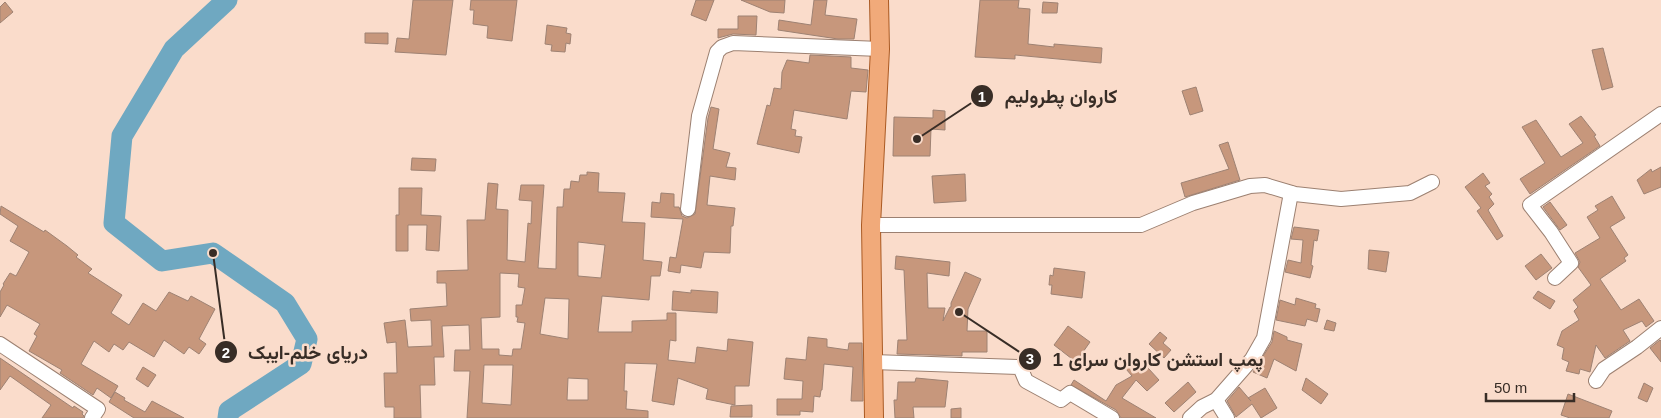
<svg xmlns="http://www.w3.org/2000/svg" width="1661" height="418" font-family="Arial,Vazirmatn,sans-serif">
<rect width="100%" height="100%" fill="#fadccb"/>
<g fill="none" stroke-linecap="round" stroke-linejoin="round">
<!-- river -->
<path stroke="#6fa8c1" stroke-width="21" d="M 227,0 L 174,49 L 122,136 L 114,223 L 162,261 L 213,253 L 285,303 L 307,339 L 301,364 L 229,411 L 228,418"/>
</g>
<!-- building -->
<g fill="#c7977c" stroke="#9e8273" fill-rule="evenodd">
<path d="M 413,0 L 453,0 L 446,55 L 395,52 L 397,38 L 409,39 Z"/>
<path d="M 471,0 L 517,0 L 512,41 L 487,38 L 488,26 L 473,24 L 474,10 L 470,10 Z"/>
<path d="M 696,0 L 714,0 L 706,21 L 691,15 Z"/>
<path d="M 741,0 L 785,0 L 784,13 L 770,12 Z"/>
<path d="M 814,0 L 827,0 L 825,15 L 857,19 L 854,39 L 838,39 L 778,30 L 779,20 L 811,25 Z"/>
<path d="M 980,0 L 1019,0 L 1018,8 L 1030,9 L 1028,44 L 1054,47 L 1054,44 L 1102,48 L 1101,63 L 1015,55 L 1015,59 L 975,57 Z"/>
<path d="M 5,2 L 13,12 L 0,23 L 0,7 Z"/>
<path d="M 1043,2 L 1058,3 L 1057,13 L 1042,13 Z"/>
<path d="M 738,16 L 757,16 L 756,35 L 733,34 L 718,38 L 718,29 L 738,29 Z"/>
<path d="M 547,25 L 567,28 L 566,33 L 571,34 L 570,44 L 566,43 L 565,52 L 551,51 L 552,45 L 545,44 Z"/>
<path d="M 365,33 L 388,33 L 388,44 L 365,43 Z"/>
<path d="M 1603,48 L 1613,87 L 1602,90 L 1592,50 Z"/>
<path d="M 810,55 L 851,57 L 851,68 L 868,70 L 866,92 L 851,91 L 847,119 L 794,110 L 791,129 L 796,130 L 795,136 L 802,137 L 799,153 L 757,144 L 767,105 L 770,106 L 774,88 L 781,89 L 782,72 L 787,60 L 809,63 Z"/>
<path d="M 1196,87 L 1203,111 L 1190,115 L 1182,91 Z"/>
<path d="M 711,107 L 719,109 L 713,149 L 730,153 L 726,167 L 736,168 L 735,180 L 710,176 L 707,205 L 735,208 L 733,226 L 731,226 L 730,253 L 704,252 L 701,268 L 681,265 L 680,273 L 668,271 L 670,257 L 676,258 L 683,219 L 651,217 L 652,202 L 660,203 L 661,193 L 674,194 L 674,207 L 679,207 L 682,216 L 687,218 L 695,214 L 708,118 Z"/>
<path d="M 933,110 L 945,111 L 945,130 L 931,129 L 930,156 L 893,156 L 894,117 L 933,118 Z"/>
<path d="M 1581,116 L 1596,135 L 1594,136 L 1600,146 L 1530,194 L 1520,179 L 1545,163 L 1522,127 L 1536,120 L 1561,157 L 1583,143 L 1569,124 Z"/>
<path d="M 1228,142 L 1240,180 L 1185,197 L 1181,183 L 1229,169 L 1219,145 Z"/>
<path d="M 412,158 L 436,159 L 435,171 L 411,170 Z"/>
<path d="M 1661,167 L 1661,187 L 1644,194 L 1637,180 L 1651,169 L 1652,172 Z"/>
<path d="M 587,172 L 599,173 L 598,192 L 625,193 L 622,222 L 645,223 L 643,260 L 662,262 L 660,276 L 651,276 L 649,300 L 602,296 L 598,332 L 632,332 L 632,321 L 667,320 L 667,313 L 676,313 L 676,341 L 670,340 L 668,360 L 695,363 L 697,347 L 727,351 L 728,339 L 753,342 L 749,386 L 735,386 L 735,405 L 706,399 L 708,389 L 678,378 L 674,405 L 652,401 L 657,364 L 625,363 L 624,391 L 627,391 L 626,409 L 648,411 L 648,418 L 467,418 L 470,371 L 454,371 L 455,350 L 470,350 L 469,325 L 442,326 L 444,357 L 434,357 L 435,385 L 420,385 L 421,418 L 394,418 L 394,407 L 385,407 L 384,373 L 397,373 L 396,342 L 387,343 L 384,323 L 405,320 L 408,347 L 432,346 L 431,320 L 411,321 L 410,309 L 447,306 L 446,283 L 437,283 L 437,271 L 468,270 L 467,220 L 485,220 L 488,183 L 498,184 L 496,209 L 508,210 L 507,260 L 525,262 L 528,223 L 531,224 L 532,201 L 519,200 L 521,185 L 544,185 L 538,268 L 556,269 L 557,207 L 563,207 L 564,189 L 570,189 L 571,181 L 579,182 L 580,175 L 587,175 ZM 578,242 L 605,245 L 601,278 L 578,276 ZM 500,273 L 519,274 L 518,287 L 525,288 L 522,305 L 516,305 L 516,317 L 518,317 L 517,322 L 525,323 L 521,349 L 513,349 L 512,356 L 499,355 L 499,349 L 482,349 L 481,318 L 500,317 ZM 545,298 L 569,299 L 568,339 L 540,334 ZM 484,365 L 513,365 L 511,405 L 482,403 ZM 568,378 L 588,379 L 588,400 L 567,400 Z"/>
<path d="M 1483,173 L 1490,183 L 1485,186 L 1492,194 L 1489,197 L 1494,204 L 1488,210 L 1503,236 L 1497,240 L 1477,211 L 1481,208 L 1465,187 Z"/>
<path d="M 965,174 L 966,201 L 934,203 L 932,176 Z"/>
<path d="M 399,188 L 422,188 L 421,215 L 441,216 L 439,251 L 426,250 L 427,225 L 408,225 L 408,251 L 396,251 L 396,215 L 399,215 Z"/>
<path d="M 1612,196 L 1625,218 L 1610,227 L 1628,255 L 1624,258 L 1626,261 L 1600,279 L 1621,310 L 1639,299 L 1654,321 L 1646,327 L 1642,321 L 1623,330 L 1630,341 L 1605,358 L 1596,345 L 1590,372 L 1580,369 L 1579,374 L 1566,371 L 1569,362 L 1562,359 L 1564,348 L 1557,345 L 1562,331 L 1579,320 L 1574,311 L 1578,307 L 1573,300 L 1591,285 L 1578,267 L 1580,262 L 1575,253 L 1600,238 L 1587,217 L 1598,210 L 1595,206 Z"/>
<path d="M 1550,202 L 1567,225 L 1560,230 L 1543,207 Z"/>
<path d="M 1,206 L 44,232 L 45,230 L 67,246 L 78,255 L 76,257 L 92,269 L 88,273 L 122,295 L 111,313 L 129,325 L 143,303 L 156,311 L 169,292 L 188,301 L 191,296 L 215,309 L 199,339 L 206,344 L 199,354 L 189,347 L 184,354 L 164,340 L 154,357 L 129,342 L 123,350 L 114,344 L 109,352 L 94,341 L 81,364 L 118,386 L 111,398 L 97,388 L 93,395 L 60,373 L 62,370 L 29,351 L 37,336 L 34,334 L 40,324 L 7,305 L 0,317 L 0,292 L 4,285 L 3,284 L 10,273 L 16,276 L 29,252 L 10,241 L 18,226 L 0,214 Z"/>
<path d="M 1294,227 L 1319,230 L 1317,241 L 1314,240 L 1311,265 L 1313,266 L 1310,278 L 1285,272 L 1288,260 L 1301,263 L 1303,240 L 1291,239 Z"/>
<path d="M 1369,250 L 1389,252 L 1386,272 L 1368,269 Z"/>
<path d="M 1541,254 L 1552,268 L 1536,280 L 1525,266 Z"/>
<path d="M 896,256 L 950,262 L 949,276 L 927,273 L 928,308 L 945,308 L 943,321 L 950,307 L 951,307 L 951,303 L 965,272 L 981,279 L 968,309 L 967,331 L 987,331 L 987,352 L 962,352 L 962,356 L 897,354 L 898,340 L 907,340 L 904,270 L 895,269 Z"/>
<path d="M 1054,268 L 1085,272 L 1082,298 L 1051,294 L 1052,285 L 1049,285 L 1050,275 L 1053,276 Z"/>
<path d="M 691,290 L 718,292 L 717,313 L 672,310 L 673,291 L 691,293 Z"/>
<path d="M 1538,291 L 1555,301 L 1550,309 L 1533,298 Z"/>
<path d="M 1296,298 L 1316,304 L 1315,308 L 1320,309 L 1317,322 L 1307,319 L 1305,326 L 1276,320 L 1280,300 L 1295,305 Z"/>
<path d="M 1327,320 L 1336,323 L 1334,331 L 1324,329 Z"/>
<path d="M 1068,326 L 1090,342 L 1076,362 L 1054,345 Z"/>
<path d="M 1274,331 L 1287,337 L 1287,340 L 1302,344 L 1296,371 L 1274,359 L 1267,378 L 1253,372 L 1272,342 Z"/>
<path d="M 1160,332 L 1167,338 L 1163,343 L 1171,350 L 1164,358 L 1149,344 Z"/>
<path d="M 808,337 L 827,339 L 827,347 L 848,350 L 849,343 L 862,343 L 863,401 L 851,401 L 853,367 L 824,364 L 822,390 L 821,390 L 820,397 L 814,396 L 813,412 L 800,411 L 800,415 L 777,415 L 777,399 L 802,399 L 803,381 L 784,379 L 786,358 L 806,360 Z"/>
<path d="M 1660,340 L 1661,341 L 1661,362 L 1650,348 Z"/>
<path d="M 1138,357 L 1159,380 L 1147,391 L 1136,380 L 1122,398 L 1156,418 L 1121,418 L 1116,410 L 1071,385 L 1074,380 L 1106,401 L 1116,385 L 1132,376 L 1126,369 Z"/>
<path d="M 0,358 L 73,408 L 74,406 L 83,412 L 82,414 L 84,416 L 83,418 L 42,418 L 51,405 L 10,376 L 0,390 Z"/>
<path d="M 143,367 L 156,375 L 148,387 L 136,379 Z"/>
<path d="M 916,378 L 948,381 L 945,407 L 913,407 L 914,418 L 895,418 L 894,400 L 897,400 L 898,382 L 915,382 Z"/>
<path d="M 1306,378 L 1328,394 L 1321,404 L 1302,390 Z"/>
<path d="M 1188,382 L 1196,392 L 1174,412 L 1165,403 Z"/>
<path d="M 1644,383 L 1653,388 L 1647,402 L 1638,398 Z"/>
<path d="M 1239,387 L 1251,401 L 1248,398 L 1265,388 L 1277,408 L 1261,418 L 1252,404 L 1236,417 L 1227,401 Z"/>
<path d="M 115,392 L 125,398 L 124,400 L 145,412 L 152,401 L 184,418 L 134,418 L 109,402 Z"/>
<path d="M 1568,394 L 1612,411 L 1609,418 L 1570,418 L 1561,415 Z"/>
<path d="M 752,405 L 752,417 L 730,417 L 731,406 Z"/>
<path d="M 961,408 L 961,418 L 951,418 L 951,409 Z"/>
</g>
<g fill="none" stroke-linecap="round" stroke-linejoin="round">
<!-- minor casing -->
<g stroke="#9c8071" stroke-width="16">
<g id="minor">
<path d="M 688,209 L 699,116 L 717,52 L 722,47 L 733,43 L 880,49"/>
<path d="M 871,225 L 1141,225 L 1193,203 L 1250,186 L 1265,185 L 1295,194 L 1341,199 L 1410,193 L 1432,182"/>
<path d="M 1555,278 L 1571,263 L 1551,232 L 1530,205 L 1661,114"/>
<path d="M 0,344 L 98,409 L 92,418"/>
<path d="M 873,362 L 1020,367 L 1026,381 L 1061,400 L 1070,393 L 1112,418"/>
<path d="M 1596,381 L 1604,369 L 1637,347 L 1661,328"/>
<path d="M 1216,400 L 1227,418"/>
<path d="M 1190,418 L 1202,407 L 1216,400 L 1252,359 L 1264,338 L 1291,193"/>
</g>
</g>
<!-- major casing -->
<g stroke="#aa5a23" stroke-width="20">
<path id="major" d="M 874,418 L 871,225 L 880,49 L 879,0"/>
</g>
<!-- minor -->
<use href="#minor" stroke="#fff" stroke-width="14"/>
<!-- major -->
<use href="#major" stroke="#f1aa7a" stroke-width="18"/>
</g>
<!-- callouts -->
<path fill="none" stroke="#382d26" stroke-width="2" d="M917 139L982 96M213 253L226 352M959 312L1030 359"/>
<g fill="#382d26" stroke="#fadccb" stroke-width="2">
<circle cx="917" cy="139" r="5"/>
<circle cx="213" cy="253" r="5"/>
<circle cx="959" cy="312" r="5"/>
<circle cx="982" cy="96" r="12"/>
<circle cx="226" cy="352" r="12"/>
<circle cx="1030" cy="359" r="12"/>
</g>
<g font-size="15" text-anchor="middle" font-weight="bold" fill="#fff">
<text x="982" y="102">1</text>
<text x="226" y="358">2</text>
<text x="1030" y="364">3</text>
</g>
<g font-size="19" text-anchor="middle" font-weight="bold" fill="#382d26" stroke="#fadccb" stroke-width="5" stroke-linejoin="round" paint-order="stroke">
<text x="1061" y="103">کاروان پطرولیم</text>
<text x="308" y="359">دریای خلم-ایبک</text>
<text x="1158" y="366">پمپ استشن کاروان سرای 1</text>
</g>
<!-- scale -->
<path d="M1486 393v8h88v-8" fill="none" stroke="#382d26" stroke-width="2.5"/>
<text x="1494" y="393" font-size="15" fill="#382d26" stroke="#fadccb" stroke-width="4" paint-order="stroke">50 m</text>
</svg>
